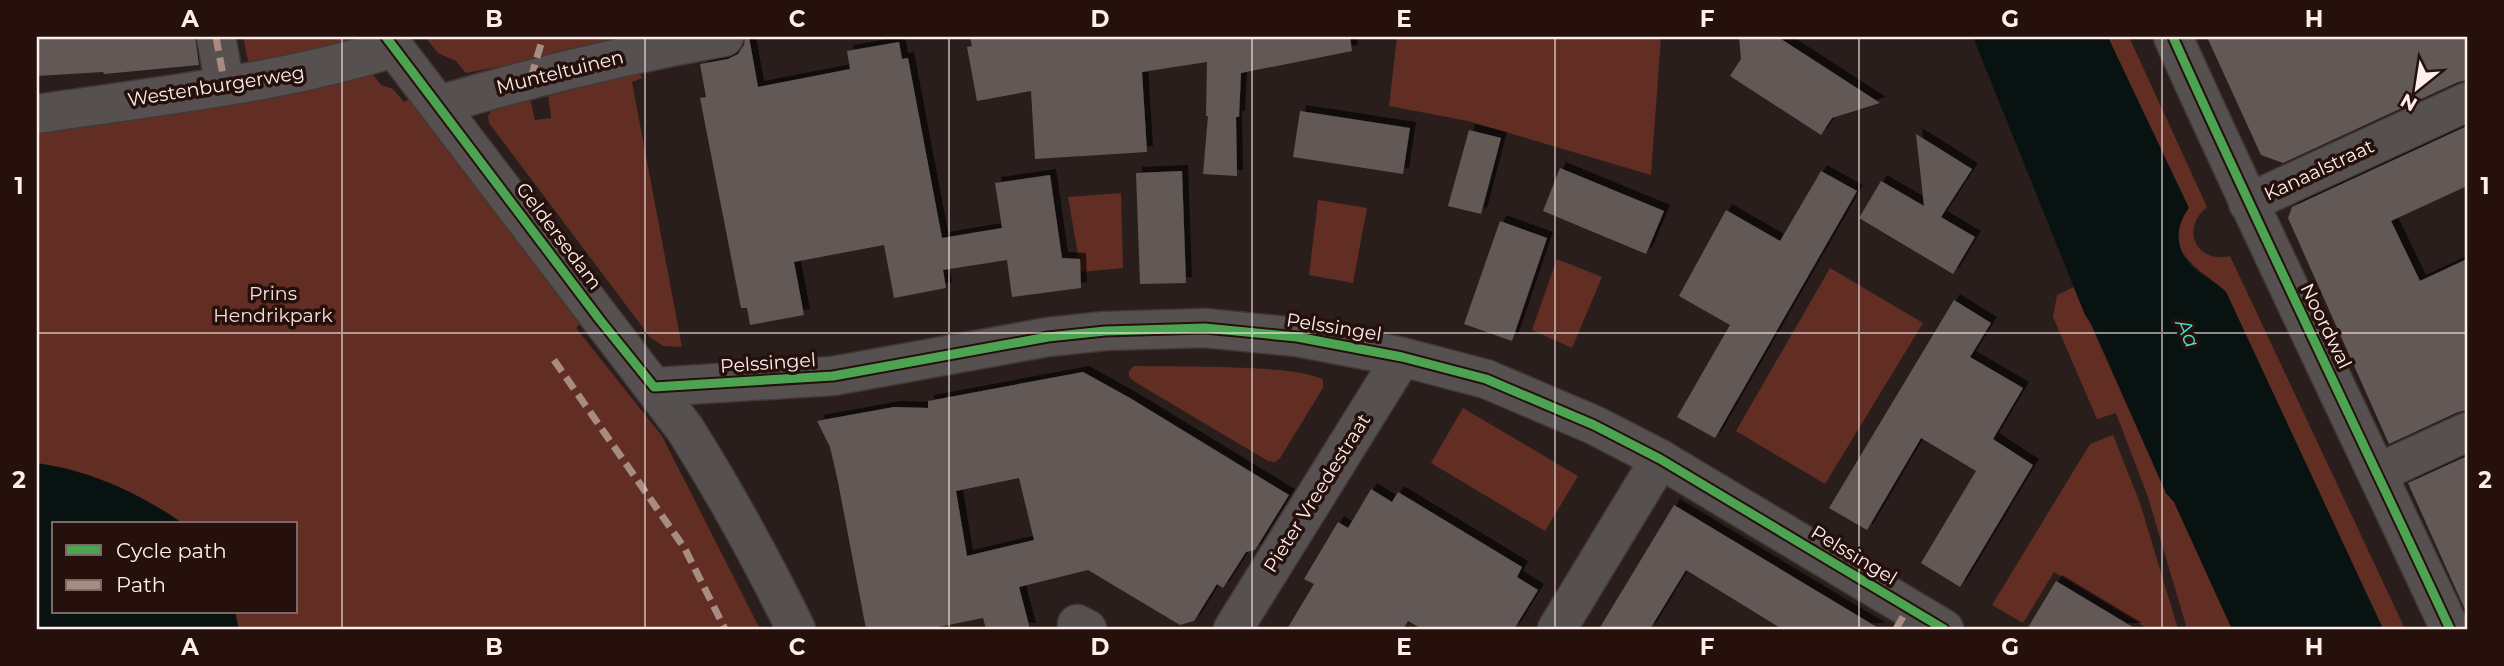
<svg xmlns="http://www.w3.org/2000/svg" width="2504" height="666" font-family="Montserrat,sans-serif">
<defs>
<filter id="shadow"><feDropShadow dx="6" dy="-6" stdDeviation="0" flood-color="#0009"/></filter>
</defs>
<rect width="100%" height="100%" fill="#291e1b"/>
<!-- green -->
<g fill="#622e24" fill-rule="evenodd">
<path d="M 243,37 L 354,37 L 355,38 L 352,42 L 250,70 Z"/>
<path d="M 425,37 L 633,37 L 627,42 L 466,73 L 456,61 L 438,53 Z"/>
<path d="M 1397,37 L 1661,37 L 1651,175 L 1468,121 L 1389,106 Z"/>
<path d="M 2108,37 L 2129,37 L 2207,207 C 2180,229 2196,264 2230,256 L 2405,629 L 2383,629 L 2226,292 C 2204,271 2163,254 2183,216 Z"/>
<path d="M 366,66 L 381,85 L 393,89 L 404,102 L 414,96 L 583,321 L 576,328 L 662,436 L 760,629 L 37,629 L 37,118 ZM 54,524 L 296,524 L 296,612 L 54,612 Z"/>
<path d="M 639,73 L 643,78 L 632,82 L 682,347 L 663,346 L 650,337 L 489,123 L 488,116 L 492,110 L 528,90 L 535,120 L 551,118 L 547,86 Z"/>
<path d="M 1121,193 L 1123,268 L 1081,272 L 1068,197 Z"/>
<path d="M 1318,200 L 1367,208 L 1353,283 L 1309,275 Z"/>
<path d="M 1557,259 L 1602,277 L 1572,348 L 1532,330 Z"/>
<path d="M 1830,268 L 1923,323 L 1825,484 L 1736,431 Z"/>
<path d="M 2074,287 L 2166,493 L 2174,502 L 2232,629 L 2187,629 L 2148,497 L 2116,413 L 2097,419 L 2053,317 L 2057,295 Z"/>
<path d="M 1134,366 C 1170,367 1299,364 1323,380 L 1323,388 L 1280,458 L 1275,462 L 1268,461 L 1135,382 L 1129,377 L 1129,371 Z"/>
<path d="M 1463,408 L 1578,476 L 1545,531 L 1431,463 Z"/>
<path d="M 2113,435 L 2140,503 L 2178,629 L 2148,629 L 2054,572 L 2023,623 L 1992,605 L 2090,444 Z"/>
</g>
<!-- water -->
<g fill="#081311">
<path d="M 1973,37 L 2108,37 L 2189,208 C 2173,229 2175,255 2199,272 C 2209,279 2217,283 2226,292 L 2383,629 L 2232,629 L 2174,502 L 2166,493 L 2092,325 L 2085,315 Z"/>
<path d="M 37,463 C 92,471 139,493 184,524 L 54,524 L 54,612 L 235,612 L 239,629 L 37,629 Z"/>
</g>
<!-- building -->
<g fill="#625855" fill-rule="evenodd" filter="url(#shadow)">
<path d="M 37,37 L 195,37 L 199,65 L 104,74 L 103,72 L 37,76 Z"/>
<path d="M 745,37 L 749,37 L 758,87 L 850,69 L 847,51 L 899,42 L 902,59 L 908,58 L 942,238 L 1002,228 L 995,183 L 1050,175 L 1062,258 L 1080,259 L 1081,288 L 1012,297 L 1007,260 L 943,270 L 946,288 L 894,298 L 884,245 L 794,262 L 804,315 L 750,325 L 747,308 L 741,308 L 700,98 L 706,97 L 700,64 L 728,59 L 738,54 L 744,45 Z"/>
<path d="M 970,37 L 1350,37 L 1352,51 L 1241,73 L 1239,117 L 1236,117 L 1237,176 L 1203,174 L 1208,116 L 1206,116 L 1207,62 L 1142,72 L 1147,152 L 1035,159 L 1031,91 L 977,101 L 967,47 L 972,46 Z"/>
<path d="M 1739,37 L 1778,37 L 1880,103 L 1832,118 L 1821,135 L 1730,76 L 1741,59 Z"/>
<path d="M 2207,37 L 2467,37 L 2467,80 L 2458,82 L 2283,163 L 2261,155 Z"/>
<path d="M 1300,111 L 1410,128 L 1403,174 L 1293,157 Z"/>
<path d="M 2467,126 L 2467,186 L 2391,221 L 2420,281 L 2467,259 L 2467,410 L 2458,412 L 2389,444 L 2288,218 L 2292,207 Z"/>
<path d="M 1469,130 L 1501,138 L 1481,214 L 1448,206 Z"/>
<path d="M 1916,134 L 1972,169 L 1941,217 L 1975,237 L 1953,274 L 1859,218 L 1881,181 L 1924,206 Z"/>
<path d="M 1560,168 L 1664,211 L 1646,254 L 1543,211 Z"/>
<path d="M 1182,171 L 1186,283 L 1140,284 L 1136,173 Z"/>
<path d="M 1821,171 L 1857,191 L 1715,438 L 1677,417 L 1730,325 L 1679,296 L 1726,210 L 1780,241 Z"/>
<path d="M 1500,221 L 1547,238 L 1512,341 L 1464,324 Z"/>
<path d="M 1954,300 L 1991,323 L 1970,357 L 2023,388 L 1993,439 L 2033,465 L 1960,587 L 1921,563 L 1976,471 L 1921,438 L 1867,530 L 1829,508 Z"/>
<path d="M 1083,372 L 1130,398 L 1289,495 L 1255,550 L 1246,552 L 1223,588 L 1217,584 L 1194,621 L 1180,625 L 1088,570 L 1019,587 L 1030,629 L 986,629 L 983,618 L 929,629 L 866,629 L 838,482 L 830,447 L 817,421 L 894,407 L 928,408 L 928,401 ZM 1019,478 L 1034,540 L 967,556 L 956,491 Z"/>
<path d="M 2467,456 L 2467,614 L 2408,483 Z"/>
<path d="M 1371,489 L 1392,502 L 1398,492 L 1522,567 L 1517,577 L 1538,590 L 1514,629 L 1422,629 L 1408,621 L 1403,629 L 1287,629 L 1314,584 L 1304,579 L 1338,522 L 1348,528 Z"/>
<path d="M 1674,505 L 1880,629 L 1782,629 L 1686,570 L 1650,629 L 1599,629 Z"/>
<path d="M 2056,581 L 2136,629 L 2027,629 Z"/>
</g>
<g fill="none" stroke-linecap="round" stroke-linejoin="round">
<!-- minor casing -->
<g stroke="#423835" stroke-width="41">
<g id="minor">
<path d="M 216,37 L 225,86"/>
<path d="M 386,37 L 685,429 C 726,494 762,560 796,629"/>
<path d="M 2173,37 C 2262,235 2358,431 2450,629"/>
<path d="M 439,105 C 533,77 627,54 724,37"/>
<path d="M 37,114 C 156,96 278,84 393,48"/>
<path d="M 2248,203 L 2467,102"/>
<path d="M 654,387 L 833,376 L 1048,337 L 1105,331 L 1205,328 L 1297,337 L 1402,357 L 1486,379 L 1594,425 L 1660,459 L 1944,629"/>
<path d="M 2378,473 L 2467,432"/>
<path d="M 1077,624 L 1087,629"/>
<path d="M 1233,629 L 1402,357"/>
<path d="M 1557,629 L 1660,459"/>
</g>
</g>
<!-- minor -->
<use href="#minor" stroke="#565150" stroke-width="38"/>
<!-- quiet -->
<g stroke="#a88b81" stroke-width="7" stroke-dasharray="14 7" stroke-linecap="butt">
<path d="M 216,37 L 225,86"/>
<path d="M 531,78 L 543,37"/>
<path d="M 554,360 L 685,549 L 725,629"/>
<path d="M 1896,629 L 1908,608"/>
</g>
<!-- cycleway casing -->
<g stroke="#25100c" stroke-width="13">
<g id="cycleway">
<path d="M 386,37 L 600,320 L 654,387 L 833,376 L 1048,337 L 1105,331 L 1205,328 L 1297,337 L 1402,357 L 1486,379 L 1594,425 L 1660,459 L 1944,629"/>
<path d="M 2173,37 C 2262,235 2358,431 2450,629"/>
</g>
</g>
<!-- cycleway -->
<use href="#cycleway" stroke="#4ca352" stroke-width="9"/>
</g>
<!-- grid -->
<path fill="none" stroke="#feeeeb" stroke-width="2" stroke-opacity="0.55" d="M 342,37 L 342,629M 645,37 L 645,629M 949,37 L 949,629M 1252,37 L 1252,629M 1555,37 L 1555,629M 1859,37 L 1859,629M 2162,37 L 2162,629M 37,333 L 2467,333"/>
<g text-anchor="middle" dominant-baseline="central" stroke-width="7" stroke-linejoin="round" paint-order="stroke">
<!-- street labels -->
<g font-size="19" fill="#feeeeb" stroke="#25100c">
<text transform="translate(560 72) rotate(-14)">Munteltuinen</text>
<text transform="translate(216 86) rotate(-9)">Westenburgerweg</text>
<text transform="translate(2319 170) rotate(-25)">Kanaalstraat</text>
<text transform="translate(559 236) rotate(53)">Geldersedam</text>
<text transform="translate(2326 326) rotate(64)">Noordwal</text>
<text transform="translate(1334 327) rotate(9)">Pelssingel</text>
<text transform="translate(768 363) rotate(-4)">Pelssingel</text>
<text transform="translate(1317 493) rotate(-58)">Pieter Vreedestraat</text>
<text transform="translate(1854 555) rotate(31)">Pelssingel</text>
</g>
<!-- park labels -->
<g font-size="19" fill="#f5ded9" stroke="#25100c">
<text x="273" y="293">Prins<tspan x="273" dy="22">Hendrikpark</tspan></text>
</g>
<!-- water labels -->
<g font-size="21" font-style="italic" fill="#48e3cf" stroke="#25100c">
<text transform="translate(2188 333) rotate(65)">Aa</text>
</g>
</g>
<!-- border -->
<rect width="2504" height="666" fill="none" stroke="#25100c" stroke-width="77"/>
<!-- legend -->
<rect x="52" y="522" width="245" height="91" fill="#25100c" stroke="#7c6965" stroke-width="2"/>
<rect x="66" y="545" width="35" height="10" fill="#4ca352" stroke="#7c6965" stroke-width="2"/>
<text x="116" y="558" font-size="21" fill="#feeeeb">Cycle path</text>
<rect x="66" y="580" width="35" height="10" fill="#a88b81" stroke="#7c6965" stroke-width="2"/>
<text x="116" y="592" font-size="21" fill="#feeeeb">Path</text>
<!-- north arrow -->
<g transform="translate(2417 88) rotate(210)" stroke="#25100c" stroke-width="5" paint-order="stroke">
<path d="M0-5L12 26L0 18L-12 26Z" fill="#feeeeb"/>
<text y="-10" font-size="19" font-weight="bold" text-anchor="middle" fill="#feeeeb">N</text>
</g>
<rect x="38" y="38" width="2428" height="590" fill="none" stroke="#feeeeb" stroke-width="2.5"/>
<g font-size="23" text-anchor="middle" font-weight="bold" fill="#feeeeb">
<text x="190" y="27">A</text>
<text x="494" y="27">B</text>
<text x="797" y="27">C</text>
<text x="1100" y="27">D</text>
<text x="1404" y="27">E</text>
<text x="1707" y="27">F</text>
<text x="2010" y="27">G</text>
<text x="2314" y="27">H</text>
<text x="19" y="194">1</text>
<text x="2485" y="194">1</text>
<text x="19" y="488">2</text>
<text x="2485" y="488">2</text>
<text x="190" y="655">A</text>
<text x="494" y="655">B</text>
<text x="797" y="655">C</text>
<text x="1100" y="655">D</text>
<text x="1404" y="655">E</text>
<text x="1707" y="655">F</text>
<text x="2010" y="655">G</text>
<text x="2314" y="655">H</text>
</g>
</svg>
